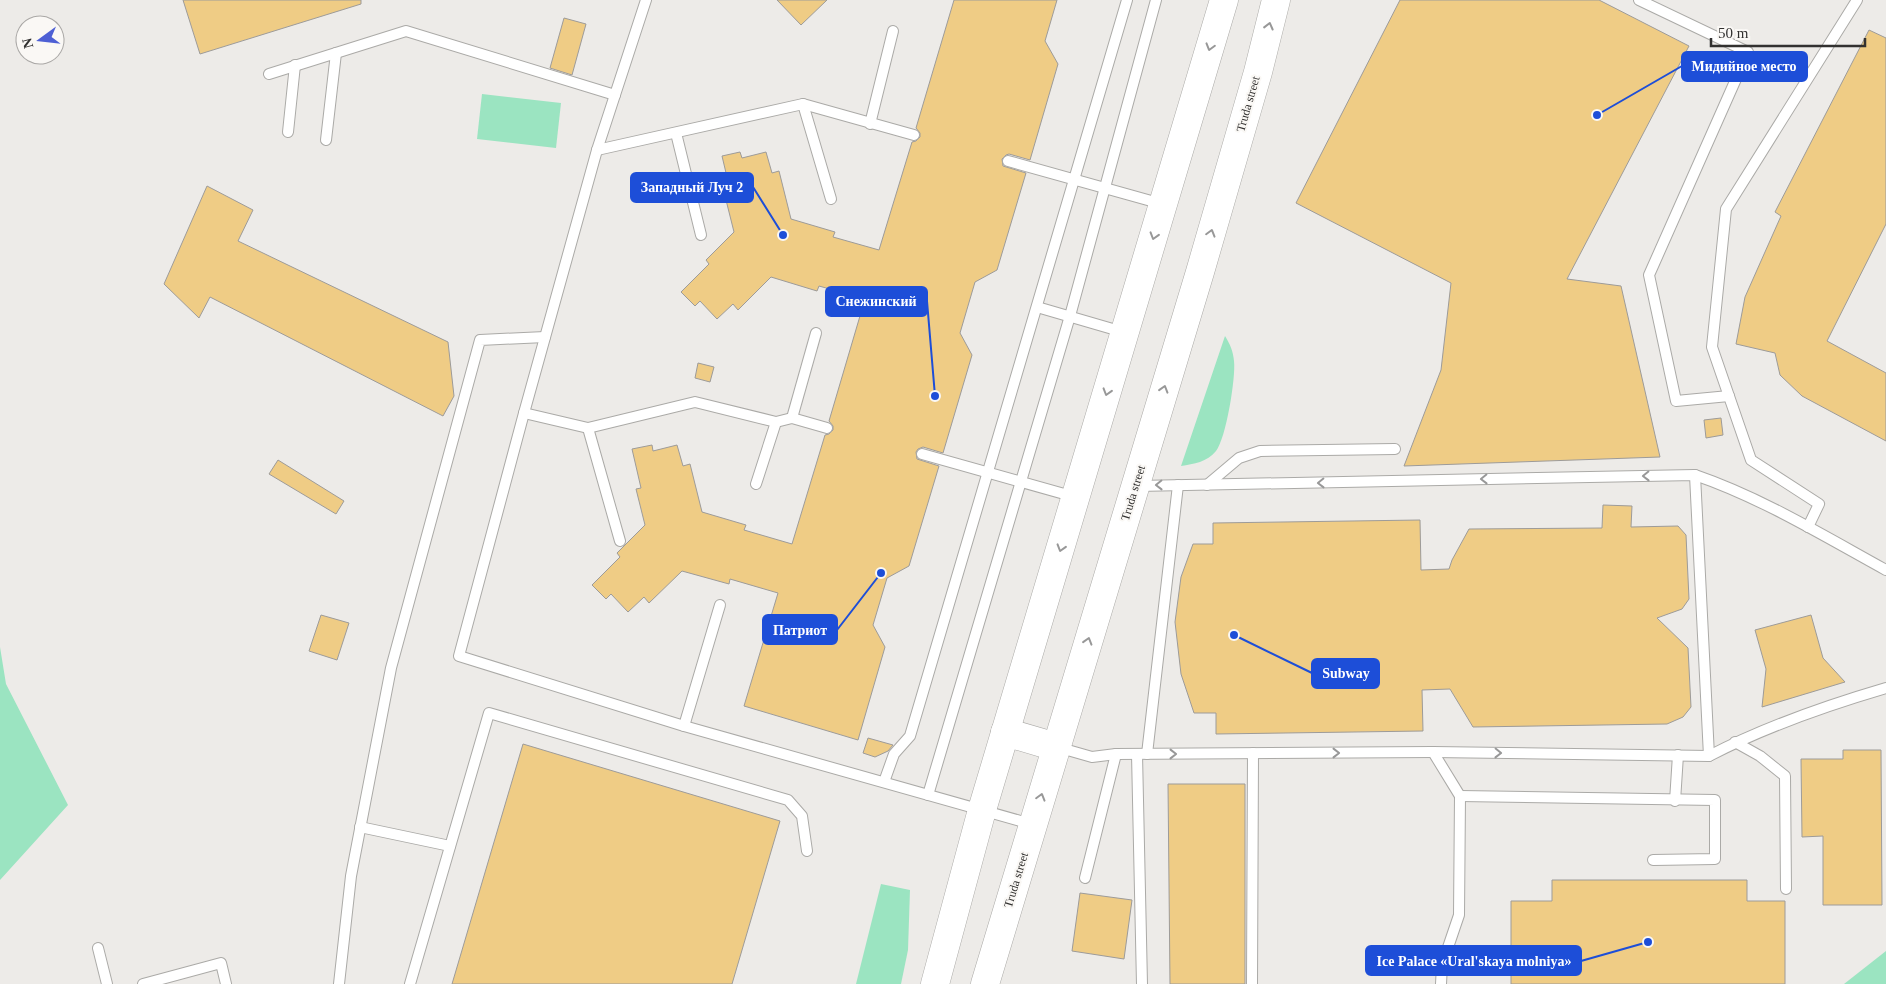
<svg xmlns="http://www.w3.org/2000/svg" width="1886" height="984" font-family="Georgia,serif">
<rect width="100%" height="100%" fill="#edebe8"/>
<!-- green -->
<g fill="#9be4c1">
<path d="M 482,94 L 561,103 L 556,148 L 477,139 Z"/>
<path d="M 1225,336 C 1230,344 1233,351 1234,361 C 1236,377 1226,439 1216,451 C 1207,462 1194,464 1181,466 Z"/>
<path d="M 0,647 L 6,684 L 68,805 L 0,880 Z"/>
<path d="M 881,884 L 910,890 L 908,950 L 901,984 L 856,984 Z"/>
<path d="M 1886,951 L 1886,984 L 1844,984 Z"/>
</g>
<!-- building -->
<g fill="#efcc85" stroke="#9d9b99">
<path d="M 183,0 L 361,0 L 361,4 L 200,54 Z"/>
<path d="M 777,0 L 827,0 L 801,25 Z"/>
<path d="M 954,0 L 1057,0 L 1045,41 L 1058,64 L 1030,160 L 1009,154 L 1006,155 L 1002,159 L 1003,166 L 1026,173 L 997,270 L 975,282 L 960,333 L 972,355 L 943,453 L 923,447 L 918,449 L 916,452 L 917,459 L 939,466 L 909,566 L 887,578 L 873,625 L 885,647 L 858,740 L 744,706 L 778,593 L 730,579 L 729,584 L 682,571 L 649,603 L 644,597 L 628,612 L 611,594 L 606,599 L 592,585 L 620,557 L 617,553 L 645,525 L 636,489 L 641,488 L 632,449 L 652,445 L 653,451 L 677,445 L 683,466 L 690,464 L 702,512 L 746,525 L 744,530 L 792,544 L 825,435 L 829,434 L 833,430 L 833,426 L 829,421 L 865,299 L 819,286 L 817,291 L 771,277 L 738,310 L 733,304 L 717,319 L 700,301 L 695,306 L 681,292 L 709,264 L 706,260 L 734,232 L 725,196 L 731,194 L 722,156 L 740,152 L 742,158 L 766,152 L 772,173 L 779,171 L 791,219 L 835,232 L 833,237 L 879,250 L 912,142 L 916,141 L 920,137 L 920,133 L 916,128 Z"/>
<path d="M 1400,0 L 1599,0 L 1689,46 L 1567,279 L 1621,286 L 1660,457 L 1404,466 L 1441,370 L 1451,283 L 1296,203 Z"/>
<path d="M 564,18 L 586,24 L 572,75 L 550,68 Z"/>
<path d="M 1869,30 L 1886,38 L 1886,224 L 1827,341 L 1886,373 L 1886,441 L 1802,396 L 1780,375 L 1775,353 L 1736,344 L 1745,297 L 1781,216 L 1775,212 Z"/>
<path d="M 207,186 L 253,210 L 238,241 L 448,342 L 454,396 L 443,416 L 210,297 L 199,318 L 164,284 Z"/>
<path d="M 698,363 L 714,367 L 710,382 L 695,378 Z"/>
<path d="M 1721,418 L 1723,435 L 1706,438 L 1704,420 Z"/>
<path d="M 278,460 L 344,501 L 336,514 L 269,474 Z"/>
<path d="M 1603,505 L 1632,506 L 1631,527 L 1678,526 L 1686,535 L 1689,599 L 1682,609 L 1657,618 L 1688,648 L 1691,707 L 1683,717 L 1667,724 L 1473,727 L 1450,689 L 1422,690 L 1423,731 L 1216,734 L 1216,713 L 1194,713 L 1181,674 L 1175,622 L 1181,577 L 1193,544 L 1213,544 L 1213,523 L 1420,520 L 1421,570 L 1449,569 L 1452,560 L 1469,529 L 1602,528 Z"/>
<path d="M 321,615 L 349,623 L 337,660 L 309,651 Z"/>
<path d="M 1811,615 L 1823,658 L 1845,682 L 1762,707 L 1766,669 L 1755,630 Z"/>
<path d="M 868,738 L 893,745 L 888,751 L 875,757 L 863,753 Z"/>
<path d="M 523,744 L 780,821 L 732,984 L 452,984 Z"/>
<path d="M 1843,750 L 1881,750 L 1882,905 L 1823,905 L 1823,836 L 1802,837 L 1801,759 L 1843,759 Z"/>
<path d="M 1168,784 L 1245,784 L 1245,984 L 1170,984 Z"/>
<path d="M 1552,880 L 1747,880 L 1747,901 L 1785,901 L 1785,984 L 1511,984 L 1511,901 L 1552,901 Z"/>
<path d="M 1080,893 L 1132,900 L 1124,959 L 1072,951 Z"/>
</g>
<g fill="none" stroke-linecap="round" stroke-linejoin="round">
<!-- lane casing -->
<g stroke="#abaaa7" stroke-width="12">
<g id="lane">
<path d="M 646,0 L 597,150 L 524,413 L 459,656 L 684,726 L 1031,824"/>
<path d="M 1639,0 L 1748,52 L 1649,275 L 1676,401 L 1729,396"/>
<path d="M 269,74 L 406,31 L 615,95"/>
<path d="M 803,104 L 831,199"/>
<path d="M 870,124 L 893,31"/>
<path d="M 288,132 L 295,65"/>
<path d="M 676,133 L 701,235"/>
<path d="M 326,140 L 336,53"/>
<path d="M 597,150 L 803,104 L 914,135"/>
<path d="M 1008,161 L 1162,204"/>
<path d="M 1037,307 L 1123,332"/>
<path d="M 524,413 L 588,428 L 695,402 L 776,422 L 792,418 L 827,428"/>
<path d="M 792,418 L 816,333"/>
<path d="M 588,428 L 620,541"/>
<path d="M 922,454 L 1075,497"/>
<path d="M 1695,475 L 1709,756"/>
<path d="M 756,484 L 776,422"/>
<path d="M 1207,485 L 1239,458 L 1260,451 L 1395,449"/>
<path d="M 1137,486 L 1695,475 C 1762,498 1824,536 1886,570"/>
<path d="M 1808,527 L 1819,504 L 1751,460 L 1712,347 L 1726,209 L 1857,0"/>
<path d="M 684,726 L 720,605"/>
<path d="M 1735,742 L 1760,756 L 1785,776 L 1786,889"/>
<path d="M 1057,747 L 1092,757 L 1116,754 L 1433,752 L 1709,756 C 1763,728 1828,705 1886,688"/>
<path d="M 1433,752 L 1460,796 L 1459,915 L 1442,965 L 1441,984"/>
<path d="M 1137,754 L 1142,984"/>
<path d="M 1147,754 L 1178,485"/>
<path d="M 884,782 L 894,754 L 910,736 L 1127,0"/>
<path d="M 928,795 L 1070,316 L 1156,0"/>
<path d="M 1460,796 L 1715,800 L 1715,859 L 1653,860"/>
<path d="M 1675,801 L 1678,755"/>
<path d="M 360,827 L 450,846"/>
<path d="M 1085,878 L 1116,754"/>
<path d="M 98,948 L 107,984"/>
<path d="M 143,984 L 221,963 L 226,984"/>
<path d="M 339,984 L 351,876 L 391,668 L 480,340 L 545,337"/>
<path d="M 410,984 L 489,713 L 788,800 L 802,816 L 807,851"/>
<path d="M 1252,984 L 1253,753"/>
</g>
</g>
<!-- primary casing -->
<g stroke="#abaaa7" stroke-width="29">
<g id="primary">
<path d="M 1005,732 L 1056,747"/>
<path d="M 935,984 L 982,810 L 1224,0"/>
<path d="M 985,984 L 1200,272 L 1258,72 L 1276,0"/>
</g>
</g>
<!-- lane -->
<use href="#lane" stroke="#fff" stroke-width="10"/>
<!-- primary -->
<use href="#primary" stroke="#fff" stroke-width="28"/>
</g>
<!-- one-way arrows -->
<defs><path id="oneway-chevron" d="M-2-3.5L2.5 0L-2 3.5" fill="none" stroke-width="1.6" stroke-linecap="round" stroke-linejoin="round" transform="scale(1.25)"/></defs>
<g stroke="#989898">
<use href="#oneway-chevron" transform="translate(1269 26) rotate(-76)"/>
<use href="#oneway-chevron" transform="translate(1210 47) rotate(106)"/>
<use href="#oneway-chevron" transform="translate(1211 233) rotate(-74)"/>
<use href="#oneway-chevron" transform="translate(1154 236) rotate(107)"/>
<use href="#oneway-chevron" transform="translate(1164 389) rotate(-73)"/>
<use href="#oneway-chevron" transform="translate(1107 392) rotate(107)"/>
<use href="#oneway-chevron" transform="translate(1646 476) rotate(179)"/>
<use href="#oneway-chevron" transform="translate(1484 479) rotate(179)"/>
<use href="#oneway-chevron" transform="translate(1321 483) rotate(179)"/>
<use href="#oneway-chevron" transform="translate(1159 485) rotate(179)"/>
<use href="#oneway-chevron" transform="translate(1061 548) rotate(107)"/>
<use href="#oneway-chevron" transform="translate(1088 641) rotate(-73)"/>
<use href="#oneway-chevron" transform="translate(1336 753)"/>
<use href="#oneway-chevron" transform="translate(1498 753) rotate(1)"/>
<use href="#oneway-chevron" transform="translate(1173 754)"/>
<use href="#oneway-chevron" transform="translate(1041 797) rotate(-74)"/>
</g>
<g text-anchor="middle" dominant-baseline="central" stroke-width="4" stroke-linejoin="round" paint-order="stroke">
<!-- street labels -->
<g font-size="12" fill="#323130" stroke="#faf8f5">
<text transform="translate(1248 104) rotate(-74)">Truda street</text>
<text transform="translate(1133 493) rotate(-73)">Truda street</text>
<text transform="translate(1016 880) rotate(-73)">Truda street</text>
</g>
</g>
<!-- callouts -->
<path fill="none" stroke="#1d4ed8" stroke-width="2" d="M1597 115L1682 66M783 235L753 187M935 396L927 301M881 573L837 630M1234 635L1312 673M1648 942L1581 961"/>
<g fill="#1d4ed8" stroke="#faf8f5" stroke-width="2">
<circle cx="1597" cy="115" r="5"/>
<circle cx="783" cy="235" r="5"/>
<circle cx="935" cy="396" r="5"/>
<circle cx="881" cy="573" r="5"/>
<circle cx="1234" cy="635" r="5"/>
<circle cx="1648" cy="942" r="5"/>
</g>
<g fill="#1d4ed8" stroke="#1d4ed8" stroke-width="2">
<rect x="1682" y="52" width="125" height="29" rx="5"/>
<rect x="631" y="173" width="122" height="29" rx="5"/>
<rect x="826" y="287" width="101" height="29" rx="5"/>
<rect x="763" y="615" width="74" height="29" rx="5"/>
<rect x="1312" y="659" width="67" height="29" rx="5"/>
<rect x="1366" y="946" width="215" height="29" rx="5"/>
</g>
<g font-size="14" text-anchor="middle" font-weight="bold" fill="#fff">
<text x="1744" y="71">Мидийное место</text>
<text x="692" y="192">Западный Луч 2</text>
<text x="876" y="306">Снежинский</text>
<text x="800" y="635">Патриот</text>
<text x="1346" y="678">Subway</text>
<text x="1474" y="966">Ice Palace «Ural'skaya molniya»</text>
</g>
<!-- north arrow -->
<g transform="translate(40 40) rotate(255)"><circle r="24" fill="#faf8f5" stroke="#aaa8a6"/>
<path d="M0-4L9 19L0 12L-9 19Z" fill="#4d5fd4"/>
<text y="-8" font-size="14" font-weight="bold" text-anchor="middle" fill="#323130">N</text>
</g>
<!-- scale -->
<path d="M1711 38v8h154v-8" fill="none" stroke="#323130" stroke-width="2.5"/>
<text x="1718" y="38" font-size="15" fill="#323130" stroke="#faf8f5" stroke-width="4" paint-order="stroke">50 m</text>
</svg>
